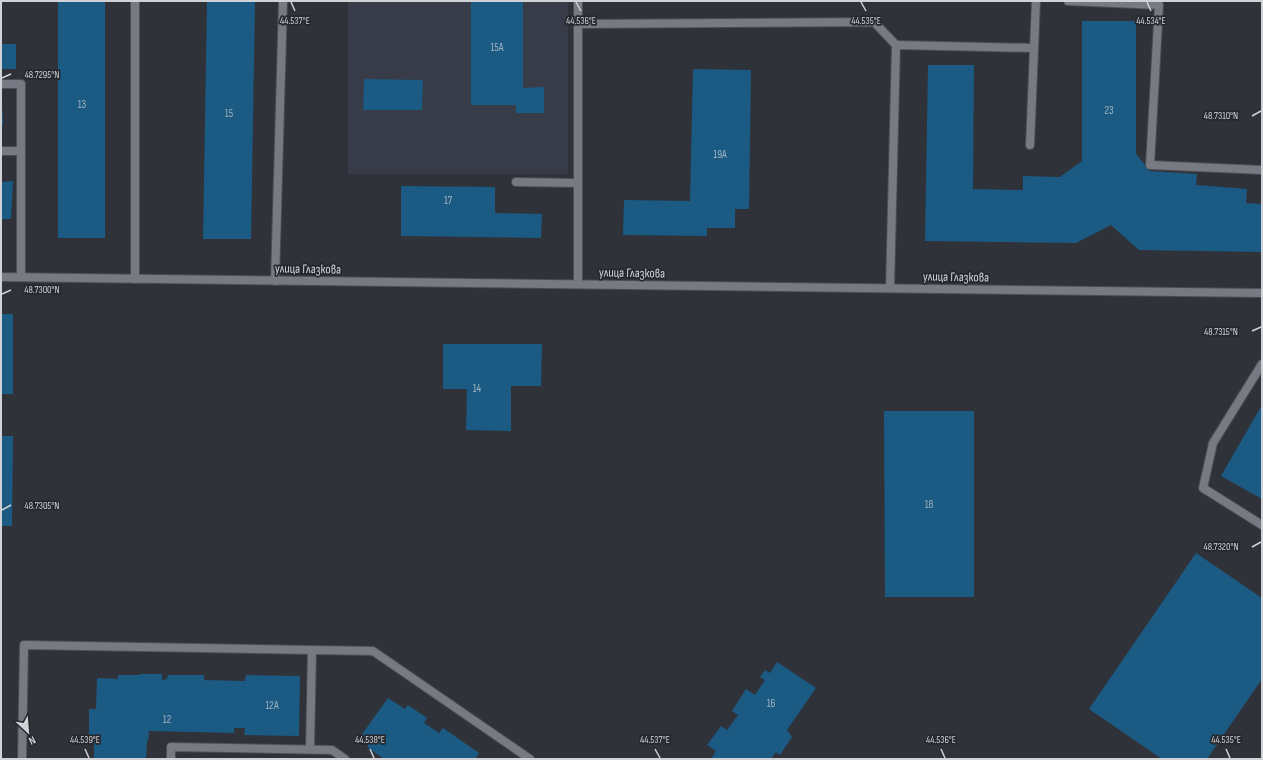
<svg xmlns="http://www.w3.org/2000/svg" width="1263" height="760" font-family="'Sofia Sans Condensed',sans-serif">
<rect width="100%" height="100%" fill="#303239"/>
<!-- built -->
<rect fill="#373c48" x="348" y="1" width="220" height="173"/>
<!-- building -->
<g fill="#1a5a83">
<rect x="58" y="1" width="47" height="237"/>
<path d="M 207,1 L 255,1 L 251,239 L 203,239 Z"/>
<path d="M 471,1 L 523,1 L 523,88 L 544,87 L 544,113 L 516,113 L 516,105 L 471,105 Z"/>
<path d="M 1082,21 L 1136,21 L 1136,154 L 1150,171 L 1197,174 L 1196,185 L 1247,189 L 1246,203 L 1262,204 L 1262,252 L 1139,250 L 1111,225 L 1076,243 L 925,241 L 928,65 L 974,65 L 973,189 L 1023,190 L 1023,176 L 1060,177 L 1082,161 Z"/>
<rect x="1" y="44" width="15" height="25"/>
<path d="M 693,69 L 751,70 L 749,209 L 735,209 L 735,228 L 707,228 L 707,236 L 623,235 L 624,200 L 690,201 Z"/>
<path d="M 364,79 L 423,80 L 422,110 L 363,110 Z"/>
<path d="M 1,103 L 2,103 L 3,125 L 1,125 Z"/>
<path d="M 13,181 L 11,219 L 1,219 L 1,182 Z"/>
<path d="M 401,186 L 495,187 L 495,213 L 542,214 L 541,238 L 401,236 Z"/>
<rect x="1" y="314" width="12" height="80"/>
<path d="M 443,344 L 542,344 L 541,386 L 511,386 L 511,431 L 466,430 L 467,389 L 443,389 Z"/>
<path d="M 1262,405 L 1262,499 L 1221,476 Z"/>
<path d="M 884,411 L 974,411 L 974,597 L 885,597 Z"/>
<path d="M 1,436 L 13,436 L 12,526 L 1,526 Z"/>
<path d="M 1196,553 L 1262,598 L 1262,679 L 1207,759 L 1162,759 L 1089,709 Z"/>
<path d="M 777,662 L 816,688 L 787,730 L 792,737 L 780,755 L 776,752 L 771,759 L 711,759 L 716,751 L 707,745 L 721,726 L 727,730 L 738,715 L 732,711 L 746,689 L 755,695 L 765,680 L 760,677 L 765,670 L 770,673 Z"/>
<path d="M 139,674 L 162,674 L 162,680 L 167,679 L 168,675 L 204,675 L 204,680 L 245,681 L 246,675 L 300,676 L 299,736 L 244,735 L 245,728 L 234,728 L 234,733 L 149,731 L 148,741 L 147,741 L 146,759 L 94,759 L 94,742 L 89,742 L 89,709 L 96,709 L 97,678 L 118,679 L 118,675 L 139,675 Z"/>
<path d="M 388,698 L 405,709 L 408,705 L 427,718 L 424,723 L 439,733 L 443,728 L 479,753 L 476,758 L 478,759 L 384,759 L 367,747 L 369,743 L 360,737 Z"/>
</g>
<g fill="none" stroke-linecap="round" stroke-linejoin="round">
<!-- service casing -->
<g stroke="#4c4e53" stroke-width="10">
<g id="service">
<path d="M 1068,1 L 1159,5 L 1150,165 L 1262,170"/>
<path d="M 578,24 L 874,22 L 896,45 L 890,288"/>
<path d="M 896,45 L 1034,48"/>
<path d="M 1,84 L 21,84 L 21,277"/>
<path d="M 1030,145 L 1036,1"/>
<path d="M 1,151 L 21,151"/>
<path d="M 516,182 L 578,183"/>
<path d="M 135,279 L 135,1"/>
<path d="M 275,281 L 283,1"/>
<path d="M 578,284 L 578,1"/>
<path d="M 1262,364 L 1213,443 L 1203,488 L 1262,525"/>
<path d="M 310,749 L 312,650"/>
<path d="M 22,759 L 24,645 L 373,651 L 530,759"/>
<path d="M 171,759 L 171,747 L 332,750 L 345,759"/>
</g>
</g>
<!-- minor casing -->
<g stroke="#4c4e53" stroke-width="10">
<path id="minor" d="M 1,277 L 1262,293"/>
</g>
<!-- service -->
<use href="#service" stroke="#777a82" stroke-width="8"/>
<!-- minor -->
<use href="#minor" stroke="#777a82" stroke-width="8"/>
</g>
<!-- ticks -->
<path fill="none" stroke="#d0d2d6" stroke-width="1.5" d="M 291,2 L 295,11M 576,2 L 581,11M 861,2 L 866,11M 1147,2 L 1151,11M 2,78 L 11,74M 1252,116 L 1261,111M 2,294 L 11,290M 1252,331 L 1261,327M 2,510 L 11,505M 1252,547 L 1261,542M 85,749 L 89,758M 370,749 L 374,758M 655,749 L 660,758M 941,749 L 945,758M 1226,749 L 1230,758"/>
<g text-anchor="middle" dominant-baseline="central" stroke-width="3.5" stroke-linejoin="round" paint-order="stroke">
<!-- number labels -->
<g font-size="11" fill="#a2b4c1">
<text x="497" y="47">15А</text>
<text x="82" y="104">13</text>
<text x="1109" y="110">23</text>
<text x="229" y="113">15</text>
<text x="720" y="154">19А</text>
<text x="448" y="200">17</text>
<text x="477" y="388">14</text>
<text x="929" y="504">18</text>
<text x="771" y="703">16</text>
<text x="272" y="705">12А</text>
<text x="167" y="719">12</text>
</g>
<!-- street labels -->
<g font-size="13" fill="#d0d2d6" stroke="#26282f">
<text transform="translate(308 269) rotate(1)">улица Глазкова</text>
<text transform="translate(632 273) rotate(1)">улица Глазкова</text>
<text transform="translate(956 277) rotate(1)">улица Глазкова</text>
</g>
</g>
<g font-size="10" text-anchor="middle" fill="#d0d2d6" stroke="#26282f" stroke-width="3.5" stroke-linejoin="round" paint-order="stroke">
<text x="295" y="24">44.537°E</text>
<text x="581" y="24">44.536°E</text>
<text x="866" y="24">44.535°E</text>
<text x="1151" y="24">44.534°E</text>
<text x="42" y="78">48.7295°N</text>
<text x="1221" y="119">48.7310°N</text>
<text x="42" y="293">48.7300°N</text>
<text x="1221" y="335">48.7315°N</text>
<text x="42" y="509">48.7305°N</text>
<text x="1221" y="550">48.7320°N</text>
<text x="85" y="743">44.539°E</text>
<text x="370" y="743">44.538°E</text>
<text x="655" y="743">44.537°E</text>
<text x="941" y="743">44.536°E</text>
<text x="1226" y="743">44.535°E</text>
</g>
<!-- border -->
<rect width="1263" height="760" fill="none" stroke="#d0d2d6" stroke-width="4"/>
<!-- north arrow -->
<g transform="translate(28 732) rotate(154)" stroke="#26282f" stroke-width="3" paint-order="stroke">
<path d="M0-3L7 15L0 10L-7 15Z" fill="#d0d2d6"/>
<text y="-6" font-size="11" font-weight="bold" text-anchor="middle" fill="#d0d2d6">N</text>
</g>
</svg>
